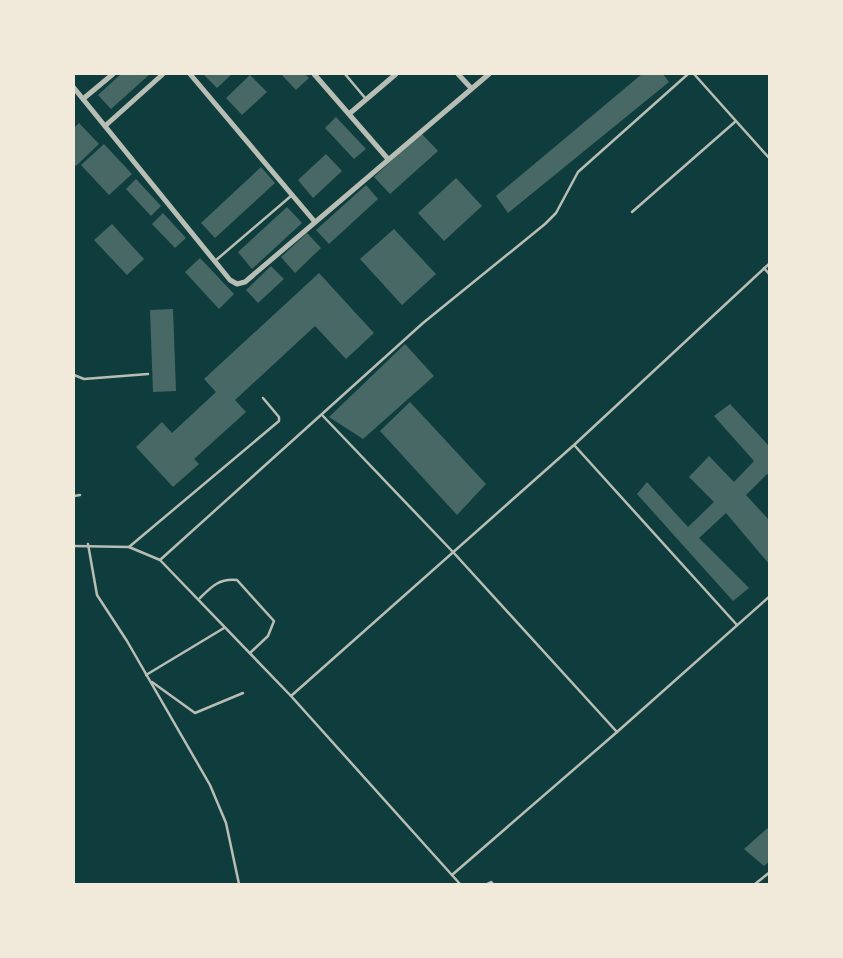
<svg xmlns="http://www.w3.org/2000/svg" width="843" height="958" font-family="'Open Sans',sans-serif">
<rect width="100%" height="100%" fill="#0f3d3e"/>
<!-- building -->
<g fill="#486865">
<path d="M 121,74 L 150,74 L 111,109 L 98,95 Z"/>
<path d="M 203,74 L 232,74 L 217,88 Z"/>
<path d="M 281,74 L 305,74 L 309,78 L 296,90 Z"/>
<path d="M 642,74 L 663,74 L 669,82 L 508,213 L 496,196 Z"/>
<path d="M 250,75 L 267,92 L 242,115 L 226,98 Z"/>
<path d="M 336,117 L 366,149 L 354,159 L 325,128 Z"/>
<path d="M 79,123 L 99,144 L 76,166 L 74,163 L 74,128 Z"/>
<path d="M 421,133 L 438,151 L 390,194 L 374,177 Z"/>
<path d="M 104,144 L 132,174 L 109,195 L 81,165 Z"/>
<path d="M 326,154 L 342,171 L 313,198 L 298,180 Z"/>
<path d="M 261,167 L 275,183 L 215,238 L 201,223 Z"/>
<path d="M 456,178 L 482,206 L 444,241 L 418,213 Z"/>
<path d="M 136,179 L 161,206 L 151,216 L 126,189 Z"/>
<path d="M 366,185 L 378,199 L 329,244 L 316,230 Z"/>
<path d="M 287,207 L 302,223 L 252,269 L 238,252 Z"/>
<path d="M 163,213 L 186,238 L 175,248 L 152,224 Z"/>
<path d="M 112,224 L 144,259 L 127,275 L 94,240 Z"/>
<path d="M 394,229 L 436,274 L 402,305 L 360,259 Z"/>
<path d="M 307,233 L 321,248 L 295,273 L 281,257 Z"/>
<path d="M 200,258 L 234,294 L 219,309 L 185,272 Z"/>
<path d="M 271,266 L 284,279 L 258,303 L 246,290 Z"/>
<path d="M 319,273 L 374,333 L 346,359 L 315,326 L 235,400 L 246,412 L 194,459 L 199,464 L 173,487 L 136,447 L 162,422 L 172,433 L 216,392 L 204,379 Z"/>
<path d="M 173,309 L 176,391 L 153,392 L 150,310 Z"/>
<path d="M 405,344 L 434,376 L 363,439 L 329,417 Z"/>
<path d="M 410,402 L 486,484 L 457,515 L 380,431 Z"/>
<path d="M 730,404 L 770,447 L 770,477 L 767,474 L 746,495 L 770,521 L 770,565 L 726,513 L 699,538 L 749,588 L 733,601 L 637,494 L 647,482 L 688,527 L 714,502 L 689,477 L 709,456 L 734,482 L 754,461 L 714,416 Z"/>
<path d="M 770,826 L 770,861 L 764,866 L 744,849 Z"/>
</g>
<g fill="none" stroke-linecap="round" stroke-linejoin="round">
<!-- service -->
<g stroke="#b8beb3" stroke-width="2.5">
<path d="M 345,74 L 366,99"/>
<path d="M 694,74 L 770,159"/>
<path d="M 632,212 L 736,121"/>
<path d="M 215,261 L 291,196"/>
<path d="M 764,268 L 770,275"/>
<path d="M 74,375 L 84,379 L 148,374"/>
<path d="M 322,415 L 453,552 L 617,732"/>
<path d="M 575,446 L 737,625"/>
<path d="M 74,496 L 80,495"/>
<path d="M 88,544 L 97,595 L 127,641 L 210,785 L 226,823 L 239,884"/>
<path d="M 74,546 L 129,547 L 160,560 L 291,696 L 460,884"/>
<path d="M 129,547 L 279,421 L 279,417 L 263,398"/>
<path d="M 160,560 L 423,323 L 545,224 L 556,213 L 578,172 L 688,74"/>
<path d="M 200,598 C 212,586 220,578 237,580 L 274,621 L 268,636 L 250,653"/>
<path d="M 146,675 L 224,628"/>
<path d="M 152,682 L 195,713 L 243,693"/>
<path d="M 291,696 L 574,445 L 770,263"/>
<path d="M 452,875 L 617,732 L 770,596"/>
<path d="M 487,884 L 491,882 L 493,884"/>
<path d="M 755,884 L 770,872"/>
</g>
<!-- minor -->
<g stroke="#b8beb3" stroke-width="5">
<path d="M 190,74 L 315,222"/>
<path d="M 314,74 L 388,159"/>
<path d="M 458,74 L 471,88"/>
<path d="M 74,88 L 230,280 L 237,284 L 245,282 L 489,74"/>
<path d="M 83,99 L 113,74"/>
<path d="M 349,114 L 396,74"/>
<path d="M 105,126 L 163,74"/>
</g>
</g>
<!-- border -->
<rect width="843" height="958" fill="none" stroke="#f1e9da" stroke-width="150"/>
</svg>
